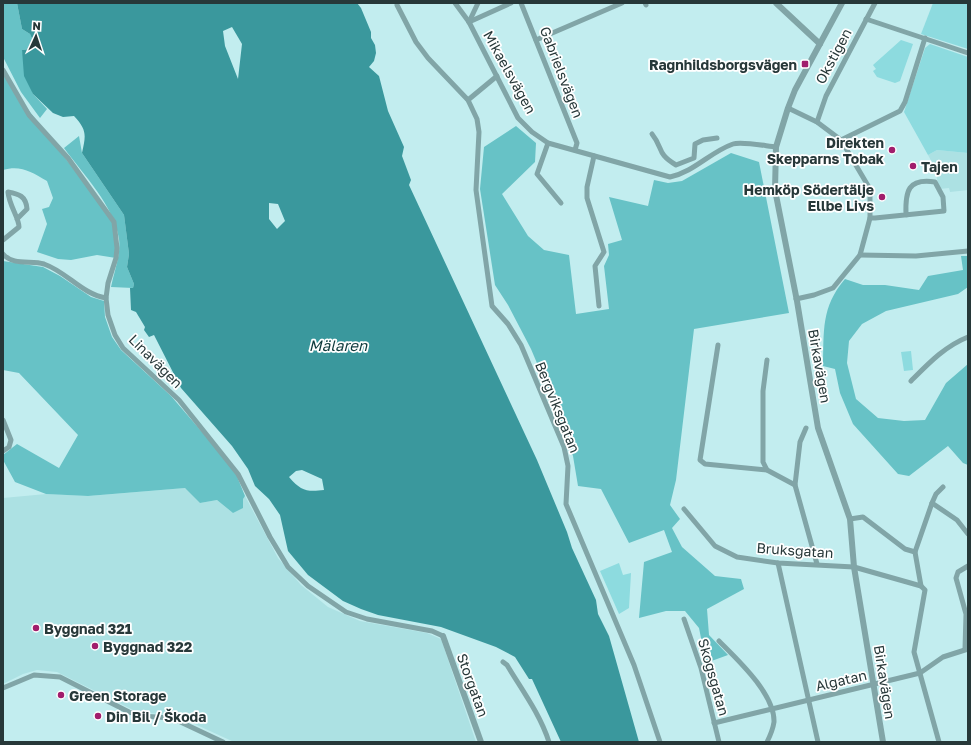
<svg xmlns="http://www.w3.org/2000/svg" width="971" height="745" font-family="'Golos Text',sans-serif">
<rect width="100%" height="100%" fill="#c2edef"/>
<!-- built -->
<g fill="#ace1e3">
<path d="M 937,150 L 968,153 L 968,190 L 950,192 L 949,188 L 939,189 L 935,168 L 928,155 Z"/>
<path d="M 185,488 L 200,503 L 217,500 L 233,513 L 245,496 L 278,558 L 301,585 L 328,607 L 360,621 L 427,633 L 441,639 L 476,742 L 234,742 L 175,715 L 137,712 L 57,672 L 37,670 L 23,674 L 3,684 L 3,498 L 46,494 L 89,496 Z"/>
</g>
<!-- green -->
<g fill="#8ddbdf">
<path d="M 933,3 L 968,3 L 968,49 L 921,34 Z"/>
<path d="M 901,40 L 913,44 L 900,81 L 895,83 L 877,77 L 873,71 L 876,69 L 873,65 Z"/>
<path d="M 930,44 L 968,57 L 968,153 L 937,150 L 928,155 L 904,112 L 925,48 Z"/>
<path d="M 911,351 L 913,370 L 904,371 L 901,352 Z"/>
<path d="M 619,563 L 623,575 L 631,573 L 629,608 L 619,614 L 600,571 Z"/>
</g>
<!-- forest -->
<g fill="#67c2c6">
<path d="M 3,3 L 17,3 L 22,29 L 30,34 L 34,43 L 30,49 L 22,50 L 33,94 L 47,109 L 40,118 L 21,92 L 3,57 Z"/>
<path d="M 3,70 L 17,95 L 114,222 L 116,258 L 97,255 L 71,260 L 58,259 L 37,252 L 47,224 L 42,209 L 49,207 L 53,198 L 47,181 C 31,172 21,165 3,170 Z"/>
<path d="M 516,126 L 536,143 L 535,162 L 502,194 L 528,236 L 544,250 L 569,255 L 576,314 L 609,309 L 604,266 L 609,255 L 608,244 L 622,240 L 609,197 L 648,206 L 654,180 L 668,183 L 682,181 L 731,153 L 759,162 L 789,313 L 694,329 L 676,480 L 670,505 L 680,519 L 672,528 L 682,547 L 715,576 L 741,579 L 744,589 L 707,609 L 709,635 L 728,655 L 706,663 L 699,628 L 685,611 L 666,611 L 639,618 L 644,562 L 672,552 L 664,530 L 629,543 L 601,489 L 578,486 L 573,456 L 558,413 L 531,349 L 508,305 L 495,285 L 480,189 L 484,147 Z"/>
<path d="M 79,136 L 82,153 L 124,215 L 129,254 L 127,267 L 134,284 L 133,288 L 111,287 C 114,272 121,255 119,239 C 115,207 83,174 64,148 Z"/>
<path d="M 961,256 L 968,256 L 968,287 L 958,294 L 886,311 L 862,324 L 849,341 L 847,363 L 856,399 L 878,418 L 904,421 L 925,420 L 946,383 L 968,364 L 968,465 L 963,463 L 948,446 L 909,476 L 898,474 L 853,424 L 840,393 L 835,369 L 823,366 C 824,331 821,307 845,279 L 863,285 L 885,285 L 919,290 L 928,276 L 963,270 Z"/>
<path d="M 3,261 L 43,267 L 60,276 L 91,297 L 104,301 L 105,317 L 112,337 L 121,350 L 171,396 L 226,460 L 236,474 L 245,496 L 243,499 L 243,508 L 233,513 L 217,500 L 200,503 L 185,488 L 88,496 L 46,494 L 15,482 L 3,460 L 3,455 L 17,444 L 59,468 L 78,435 L 19,373 L 3,370 Z"/>
</g>
<!-- water -->
<path fill="#3a989d" fill-rule="evenodd" d="M 17,3 L 357,3 L 361,8 L 371,32 L 371,38 L 375,45 L 376,53 L 374,61 L 369,67 L 379,76 L 388,111 L 404,147 L 402,156 L 411,180 L 409,185 L 537,460 L 567,532 L 572,548 L 596,600 L 598,614 L 609,636 L 639,742 L 561,742 L 532,679 L 529,679 L 515,657 L 496,647 L 441,627 L 378,615 L 361,609 L 343,601 L 308,575 L 288,551 L 280,515 L 269,499 L 255,486 L 248,469 L 232,446 L 181,388 L 154,335 L 149,337 L 144,330 L 145,327 L 136,312 L 131,310 L 130,288 L 133,288 L 134,284 L 127,267 L 129,254 L 124,215 L 82,153 C 86,135 87,130 74,116 L 63,117 L 53,113 L 33,94 L 24,76 L 22,50 L 30,49 L 34,43 L 30,34 L 22,29 ZM 232,27 L 242,44 L 238,79 L 225,46 L 223,31 ZM 269,203 L 278,204 L 285,221 L 277,229 L 269,219 ZM 302,470 L 322,479 L 324,490 C 307,492 301,491 289,477 L 296,471 Z"/>
<g fill="none" stroke-linecap="round" stroke-linejoin="round">
<!-- minor -->
<g stroke="#81a5a7" stroke-width="5">
<path d="M 455,3 L 469,22 L 518,118 L 532,132 L 548,143 L 670,177 C 694,172 710,152 733,144 C 741,141 766,146 776,147"/>
<path d="M 521,3 L 577,143 L 575,150"/>
<path d="M 645,3 L 646,5"/>
<path d="M 397,5 L 416,42 L 428,58 L 468,100 L 477,119 L 479,132 L 476,190 L 492,306 L 508,324 L 521,345 L 564,447 L 568,466 L 566,504 L 634,665 L 660,742"/>
<path d="M 866,19 L 968,53"/>
<path d="M 469,22 L 511,3"/>
<path d="M 469,22 L 478,3"/>
<path d="M 536,40 L 622,3"/>
<path d="M 3,70 L 29,115 L 68,158 L 114,222 L 117,248 L 116,258 L 108,283 L 106,298 L 108,315 L 115,335 L 123,348 L 179,400 L 238,474 L 270,537 L 288,567 L 308,586 L 346,612 L 367,619 L 432,631 L 443,636"/>
<path d="M 468,100 L 497,76"/>
<path d="M 788,108 L 817,122 L 841,140 L 870,189 L 870,218 L 860,255 L 833,288 L 814,295 L 796,299"/>
<path d="M 817,122 L 826,96 L 875,3"/>
<path d="M 652,134 C 664,149 656,153 676,165 L 694,158 L 695,144 L 703,140 L 717,138"/>
<path d="M 841,140 L 900,111 L 905,102 L 925,38"/>
<path d="M 548,143 L 537,174 L 561,203"/>
<path d="M 594,156 L 587,187 L 587,198 L 604,252 L 595,266 L 599,306"/>
<path d="M 870,218 L 875,218 L 944,211 L 943,197 L 935,182 C 908,178 905,191 906,215"/>
<path d="M 3,240 L 19,227 C 19,218 9,205 8,192 C 19,194 26,196 27,209 L 17,219"/>
<path d="M 3,254 C 13,266 31,260 44,264 C 67,272 82,294 106,298"/>
<path d="M 860,255 L 916,256 L 968,251"/>
<path d="M 718,345 L 700,460 L 705,464 L 767,470 L 795,485 L 817,564"/>
<path d="M 911,381 C 928,364 945,346 968,337"/>
<path d="M 3,420 L 11,440 L 9,447 L 3,451"/>
<path d="M 767,470 L 763,462 L 763,391 L 767,360"/>
<path d="M 795,485 L 800,442 L 806,428"/>
<path d="M 943,487 L 936,494 L 932,503 L 957,520 L 968,534"/>
<path d="M 932,503 L 915,552 L 921,586 L 925,590 L 914,652 L 939,742"/>
<path d="M 684,509 L 715,546 L 737,557 L 778,563 L 854,567 L 921,586"/>
<path d="M 850,519 L 863,517 L 905,549 L 915,552"/>
<path d="M 778,563 L 818,742"/>
<path d="M 684,619 L 701,668 L 719,742"/>
<path d="M 719,641 C 737,659 775,694 774,722 C 773,729 770,736 767,742"/>
<path d="M 965,649 L 966,614 L 956,578 L 958,572 L 968,566"/>
<path d="M 503,662 L 507,665 C 522,690 540,714 549,742"/>
<path d="M 3,688 L 34,675 L 60,677 L 129,712 L 141,716 L 172,718 L 223,742"/>
<path d="M 714,723 L 920,673 L 943,657 L 968,649"/>
</g>
<!-- tertiary -->
<g stroke="#81a5a7" stroke-width="6">
<path d="M 776,3 L 820,44"/>
<path d="M 842,3 L 795,90 L 788,108 L 776,147 L 775,190 L 797,301 L 818,428 L 850,519 L 854,567 L 883,742"/>
<path d="M 443,636 L 481,742"/>
</g>
</g>
<!-- markers -->
<g fill="#a11d6c" stroke="#fff" stroke-width="1.5">
<rect x="801" y="60" width="8" height="8" rx="2"/>
<circle cx="892" cy="150" r="4"/>
<circle cx="913" cy="166" r="4"/>
<circle cx="882" cy="197" r="4"/>
<circle cx="36" cy="628" r="4"/>
<circle cx="95" cy="646" r="4"/>
<circle cx="61" cy="695" r="4"/>
<circle cx="98" cy="716" r="4"/>
</g>
<g text-anchor="middle" dominant-baseline="central" stroke-width="3.5" stroke-linejoin="round" paint-order="stroke">
<!-- street labels -->
<g font-size="14" fill="#273839" stroke="#fff">
<text transform="translate(833 56) rotate(-62)">Okstigen</text>
<text transform="translate(510 72) rotate(61)">Mikaelsvägen</text>
<text transform="translate(562 72) rotate(69)">Gabrielsvägen</text>
<text transform="translate(156 361) rotate(45)">Linavägen</text>
<text transform="translate(820 366) rotate(80)">Birkavägen</text>
<text transform="translate(558 407) rotate(68)">Bergviksgatan</text>
<text transform="translate(795 550) rotate(4)">Bruksgatan</text>
<text transform="translate(714 677) rotate(74)">Skogsgatan</text>
<text transform="translate(841 680) rotate(-13)">Algatan</text>
<text transform="translate(885 682) rotate(81)">Birkavägen</text>
<text transform="translate(473 685) rotate(70)">Storgatan</text>
</g>
<!-- poi labels -->
<g font-size="14" font-weight="bold" fill="#273839" stroke="#fff" text-anchor="start">
<text x="797" y="64" text-anchor="end">Ragnhildsborgsvägen</text>
<text x="884" y="142" text-anchor="end">Direkten<tspan x="884" dy="16">Skepparns Tobak</tspan></text>
<text x="921" y="166">Tajen</text>
<text x="874" y="189" text-anchor="end">Hemköp Södertälje<tspan x="874" dy="16">Ellbe Livs</tspan></text>
<text x="44" y="628">Byggnad 321</text>
<text x="103" y="646">Byggnad 322</text>
<text x="69" y="695">Green Storage</text>
<text x="106" y="716">Din Bil / Škoda</text>
</g>
<!-- water labels -->
<g font-size="15" font-style="italic" fill="#0e3a3c" stroke="#fff">
<text x="338" y="345">Mälaren</text>
</g>
</g>
<!-- border -->
<rect width="971" height="745" fill="none" stroke="#273839" stroke-width="8"/>
<!-- north arrow -->
<g transform="translate(36 36) rotate(3)" stroke="#ffffff" stroke-width="3" paint-order="stroke">
<path d="M0-3L7 15L0 10L-7 15Z" fill="#273839"/>
<text y="-6" font-size="11" font-weight="bold" text-anchor="middle" fill="#273839">N</text>
</g>
</svg>
